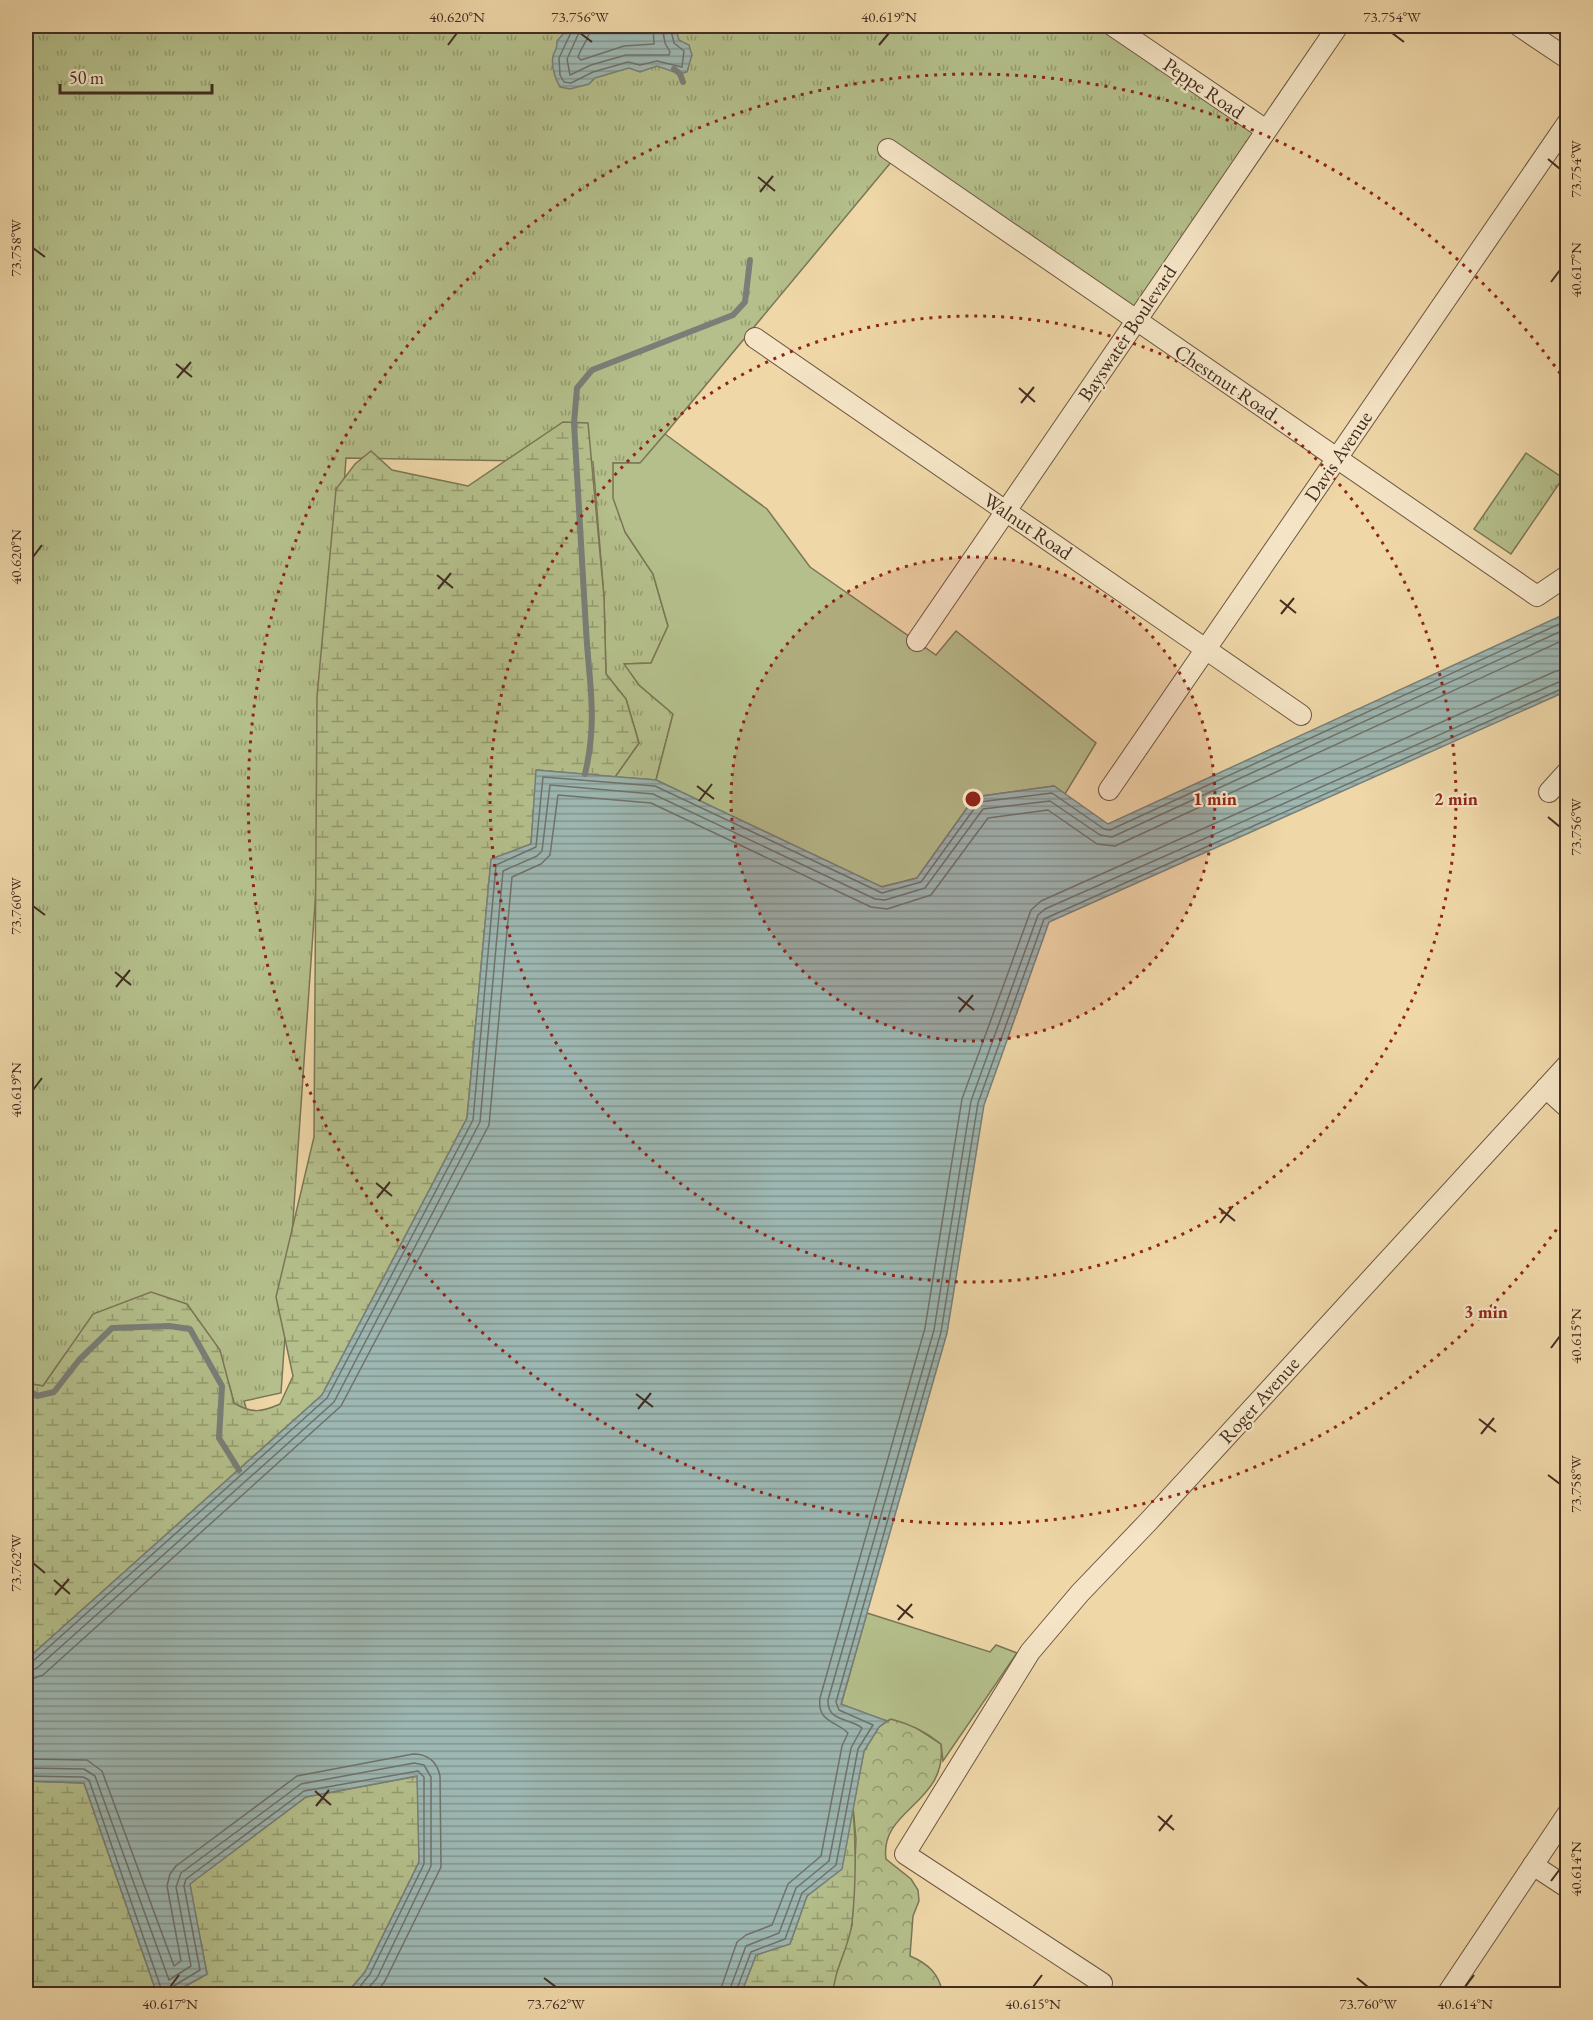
<svg xmlns="http://www.w3.org/2000/svg" width="1593" height="2020" font-family="'EB Garamond',serif">
<defs>
<pattern id="grass-tufts" width="24" height="20" patternUnits="userSpaceOnUse" patternTransform="scale(1.5)"><rect width="24" height="20" fill="#b4bf8b"/><path d="M3 7l-1-3M5 7V3M7 7l1-3M15 17l-1-3M17 17v-4M19 17l1-3" fill="none" stroke="#949b71"/></pattern>
<pattern id="forest-crowns" width="20" height="18" patternUnits="userSpaceOnUse" patternTransform="scale(1.5)"><rect width="20" height="18" fill="#b4bf8b"/><path d="M2 6a3 3 0 1 1 6 0M12 15a3 3 0 1 1 6 0" fill="none" stroke="#949b71"/></pattern>
<pattern id="wetland-marsh" width="20" height="14" patternUnits="userSpaceOnUse" patternTransform="scale(1.5)"><rect width="20" height="14" fill="#b4bf8b"/><path d="M1 5h8M5 5V1M11 12h8M15 12V8" fill="none" stroke="#949b71"/></pattern>
<pattern id="water-rules" width="6" height="5" patternUnits="userSpaceOnUse" patternTransform="scale(1.5)"><rect width="6" height="5" fill="#9db7b2"/><path d="M0 2.5h6" fill="none" stroke="#829590"/></pattern>
</defs>
<rect width="100%" height="100%" fill="#efd7a8"/>
<filter id="stains"><feTurbulence type="fractalNoise" baseFrequency=".00333" numOctaves="4"/><feColorMatrix values="0 0 0 0 .2 0 0 0 0 .09 0 0 0 0 .02 0 0 0 .5 -.17"/></filter>
<radialGradient id="worn" r=".72"><stop offset=".6" stop-color="#630" stop-opacity="0"/><stop offset="1" stop-color="#630" stop-opacity=".3"/></radialGradient>
<!-- grass -->
<g fill="url(#grass-tufts)" stroke="#7b7656" stroke-width="1.5">
<path d="M 26,26 L 1120,26 L 1271,127 L 1135,321 L 897,155 L 641,463 L 613,463 L 625,532 L 653,574 L 668,626 L 651,663 L 625,664 L 639,685 L 673,714 L 656,780 L 615,777 L 639,743 L 626,699 L 606,674 L 604,597 L 593,462 L 346,458 L 281,1393 L 244,1401 L 247,1411 L 234,1403 L 229,1384 L 66,1353 L 43,1386 L 26,1383 Z"/>
<path d="M 1526,453 L 1563,478 L 1511,554 L 1474,529 Z"/>
</g>
<!-- forest -->
<path fill="url(#forest-crowns)" stroke="#7b7656" stroke-width="1.5" d="M 891,1719 L 912,1725 L 941,1744 C 948,1804 879,1809 886,1859 L 911,1879 L 918,1890 L 919,1901 L 913,1916 L 910,1956 C 929,1964 939,1974 943,1994 L 833,1994 L 833,1981 L 852,1925 L 856,1839 L 853,1807 L 864,1751 L 879,1727 Z"/>
<!-- wetland -->
<g fill="url(#wetland-marsh)" stroke="#7b7656" stroke-width="1.5">
<path d="M 563,422 L 588,423 L 604,597 L 606,674 L 626,699 L 639,743 L 615,777 L 537,770 L 531,844 L 491,860 L 467,1118 L 322,1395 L 26,1660 L 26,1383 L 43,1386 L 93,1314 L 151,1292 L 187,1304 L 220,1350 L 234,1403 C 252,1414 262,1412 280,1404 L 293,1376 L 276,1297 L 314,1137 L 317,697 L 336,489 L 355,464 L 371,451 L 392,470 L 468,486 Z"/>
<path d="M 418,1776 L 419,1862 L 365,1972 L 346,1994 L 171,1994 L 207,1974 L 189,1884 L 306,1797 Z"/>
<path d="M 26,1781 L 84,1783 L 157,1994 L 26,1994 Z"/>
<path d="M 853,1807 C 856,1845 856,1885 852,1923 C 849,1948 834,1969 833,1994 L 741,1994 L 756,1955 L 790,1944 L 807,1896 L 841,1869 Z"/>
</g>
<!-- park -->
<g fill="#b4bf8b" stroke="#7b7656" stroke-width="1.5">
<path d="M 665,434 L 767,509 L 810,567 L 936,655 L 956,631 L 1096,743 L 1065,794 L 1054,786 L 975,797 L 917,878 L 881,887 L 656,780 L 673,714 L 639,685 L 624,664 L 651,663 L 668,626 L 653,574 L 625,532 L 613,498 L 613,463 L 640,463 Z"/>
<path d="M 867,1613 L 990,1652 L 996,1645 L 1017,1653 L 943,1761 L 941,1744 C 925,1731 911,1724 891,1719 L 887,1721 L 841,1705 Z"/>
</g>
<!-- water -->
<g fill="url(#water-rules)" stroke="#797f78" stroke-width="1.5">
<path d="M 570,26 L 675,26 L 679,40 L 689,45 L 692,55 L 687,72 L 680,74 L 657,66 L 640,72 L 629,68 L 595,78 L 589,84 L 570,89 L 560,87 C 555,79 551,66 553,56 C 555,49 558,49 557,41 Z"/>
<path d="M 1567,613 L 1567,691 L 1049,922 L 984,1105 L 947,1333 L 841,1704 L 887,1721 L 879,1727 L 864,1751 L 842,1869 L 807,1896 L 790,1944 L 756,1955 L 741,1994 L 346,1994 L 365,1972 L 419,1862 L 417,1776 L 306,1797 L 190,1884 L 207,1974 L 171,1994 L 157,1994 L 84,1783 L 26,1781 L 26,1660 L 322,1395 L 467,1118 L 491,859 L 531,844 L 536,770 L 656,780 L 882,887 L 917,878 L 975,797 L 1054,786 L 1108,824 Z"/>
</g>
<g fill="none" stroke-linecap="round" stroke-linejoin="round">
<!-- shore -->
<g stroke="#70726a" stroke-width="1.5">
<path d="M 574,26 L 559,58 L 560,75 L 564,82 L 571,83 L 593,72 L 628,62 L 640,65 L 657,61 L 682,67 L 684,51 L 674,43 L 670,26"/>
<path d="M 582,26 L 567,59 L 570,75 L 591,65 L 626,55 L 669,55 L 670,52 L 665,43 L 662,26"/>
<path d="M 591,26 C 590,38 582,45 578,57 L 581,60 L 624,46 L 654,44 L 653,26"/>
<path d="M 26,1664 L 32,1662 L 327,1398 L 473,1120 L 496,865 L 536,847 L 543,777 L 655,786 L 882,893 L 921,882 L 979,802 L 1052,793 L 1104,829 L 1110,830 L 1568,620"/>
<path d="M 26,1672 L 37,1668 L 334,1402 L 480,1122 L 503,871 L 537,856 L 542,851 L 550,785 L 653,794 L 875,899 L 885,900 L 925,888 L 983,809 L 1050,801 L 1100,835 L 1112,837 L 1568,628"/>
<path d="M 26,1681 L 43,1675 L 341,1406 L 489,1125 L 512,877 L 541,864 L 550,855 L 558,795 L 651,803 L 871,907 L 887,909 L 931,895 L 988,818 L 1048,810 L 1097,844 L 1115,846 L 1568,638"/>
<path d="M 26,1759 L 87,1760 L 102,1771 L 174,1966 L 181,1961 L 167,1886 L 170,1874 L 176,1866 L 297,1776 L 413,1754 C 428,1754 437,1762 440,1776 L 441,1867 L 385,1981 L 375,1994"/>
<path d="M 26,1768 L 84,1769 L 95,1776 L 169,1980 L 191,1966 L 176,1887 L 181,1873 L 301,1784 L 414,1763 L 424,1765 L 431,1777 L 431,1866 L 377,1978 L 363,1994"/>
<path d="M 26,1776 L 83,1777 L 89,1780 L 163,1994"/>
<path d="M 169,1994 L 172,1987 L 200,1970 L 184,1886 L 186,1879 L 304,1791 L 418,1771 L 424,1777 L 424,1864 L 370,1974 L 354,1994"/>
<path d="M 719,1994 L 737,1942 L 746,1935 L 772,1925 L 788,1884 L 821,1856 L 842,1746 L 848,1733 C 836,1721 817,1722 820,1698 L 925,1328 L 962,1099 L 1031,910 L 1041,901 L 1556,671 L 1568,669"/>
<path d="M 728,1994 L 746,1946 L 779,1933 L 796,1888 L 829,1861 L 851,1748 L 862,1728 C 850,1718 827,1722 828,1700 L 934,1330 L 971,1101 L 1038,915 L 1045,909 L 1568,678"/>
<path d="M 735,1994 L 751,1952 L 785,1939 L 802,1893 L 836,1865 L 858,1749 L 873,1725 L 839,1710 L 836,1702 L 941,1332 L 978,1103 L 1044,919 L 1568,686"/>
</g>
<!-- stream -->
<g stroke="#797f78" stroke-width="6">
<path d="M 674,69 L 680,74 L 683,82"/>
<path d="M 585,774 C 598,718 589,684 586,629 C 582,560 578,491 574,423 L 577,388 L 592,370 L 733,315 L 745,302 L 750,260"/>
<path d="M 26,1388 L 37,1396 L 54,1392 L 79,1360 L 112,1328 L 169,1326 L 190,1329 L 222,1386 L 219,1438 L 239,1470"/>
</g>
<!-- minor casing -->
<g stroke="#6d5743" stroke-width="22">
<g id="minor">
<path d="M 1113,26 L 1266,130"/>
<path d="M 1519,26 L 1568,59"/>
<path d="M 888,149 L 1537,596 L 1568,575"/>
<path d="M 755,338 L 1301,715"/>
<path d="M 917,641 L 1338,26"/>
<path d="M 1109,790 L 1568,122"/>
<path d="M 1549,792 L 1568,771"/>
<path d="M 1546,1088 L 1568,1108"/>
<path d="M 1533,1865 L 1568,1888"/>
<path d="M 1102,1983 L 905,1854 L 1030,1652 L 1080,1593 L 1148,1522 L 1568,1064"/>
<path d="M 1447,1994 L 1568,1813"/>
</g>
</g>
<!-- minor -->
<use href="#minor" stroke="#f5e5c6" stroke-width="20"/>
</g>
<!-- ticks -->
<path fill="none" stroke="#422c21" stroke-width="2" d="M 580,33 L 592,42M 1392,33 L 1404,42M 448,45 L 457,33M 879,45 L 889,33M 1548,159 L 1560,169M 758,177 L 775,191M 760,192 L 773,176M 33,248 L 45,257M 1551,282 L 1560,270M 176,364 L 192,377M 177,378 L 191,362M 1019,388 L 1035,402M 1021,403 L 1034,387M 33,557 L 42,545M 437,575 L 453,588M 438,589 L 451,573M 1280,600 L 1296,613M 1281,614 L 1294,598M 697,786 L 714,799M 699,801 L 712,784M 1548,817 L 1560,827M 33,906 L 45,915M 115,972 L 131,985M 116,987 L 130,970M 958,997 L 974,1010M 959,1012 L 973,995M 33,1090 L 42,1078M 376,1183 L 392,1196M 377,1198 L 390,1182M 1219,1208 L 1235,1221M 1220,1223 L 1233,1206M 1551,1348 L 1560,1336M 636,1394 L 653,1407M 638,1409 L 651,1393M 1479,1419 L 1496,1432M 1481,1434 L 1494,1418M 1548,1475 L 1560,1484M 33,1563 L 45,1573M 54,1580 L 70,1594M 55,1595 L 69,1579M 897,1605 L 913,1618M 898,1620 L 912,1604M 315,1791 L 331,1805M 316,1806 L 329,1790M 1158,1816 L 1174,1830M 1159,1831 L 1172,1815M 1551,1881 L 1560,1869M 544,1978 L 556,1987M 1357,1978 L 1368,1987M 170,1987 L 179,1975M 1033,1987 L 1042,1975M 1465,1987 L 1474,1975"/>
<!-- distance rings -->
<circle cx="973" cy="799" r="242" fill="#8f2418" fill-opacity=".12"/>
<g fill="none" stroke="#8f2418" stroke-width="3" stroke-dasharray="3 6">
<circle cx="973" cy="799" r="242"/>
<circle cx="973" cy="799" r="483"/>
<path d="M1567 1215A725 725 0 1 1 1567 383"/>
</g>
<g text-anchor="middle" dominant-baseline="central" stroke-width="4.5" stroke-linejoin="round" paint-order="stroke">
<!-- street labels -->
<g font-size="20" fill="#422c21" stroke="#f5e5c6">
<text transform="translate(1204 88) rotate(34)">Peppe Road</text>
<text transform="translate(1127 333) rotate(-56)">Bayswater Boulevard</text>
<text transform="translate(1226 382) rotate(34)">Chestnut Road</text>
<text transform="translate(1338 456) rotate(-56)">Davis Avenue</text>
<text transform="translate(1028 526) rotate(34)">Walnut Road</text>
<text transform="translate(1259 1400) rotate(-48)">Roger Avenue</text>
</g>
</g>
<circle cx="973" cy="799" r="9" fill="#8f2418" stroke="#f5e5c6" stroke-width="3"/>
<g font-size="18" text-anchor="middle" font-weight="bold" fill="#8f2418" stroke="#f5e5c6" stroke-width="4.5" stroke-linejoin="round" paint-order="stroke">
<text x="1215" y="805">1 min</text>
<text x="1456" y="805">2 min</text>
<text x="1486" y="1318">3 min</text>
</g>
<!-- margin -->
<rect width="1593" height="2020" fill="none" stroke="#efd7a8" stroke-width="66"/>
<!-- scale -->
<path d="M60 84v9h152v-9" fill="none" stroke="#422c21" stroke-width="3"/>
<text x="69" y="84" font-size="18" fill="#422c21" stroke="#f5e5c6" stroke-width="4.5" paint-order="stroke">50 m</text>
<rect x="33" y="33" width="1527" height="1954" fill="none" stroke="#422c21" stroke-width="2"/>
<g font-size="15" text-anchor="middle" fill="#422c21">
<text x="457" y="22">40.620°N</text>
<text x="580" y="22">73.756°W</text>
<text x="889" y="22">40.619°N</text>
<text x="1392" y="22">73.754°W</text>
<text transform="translate(1576 169) rotate(-90)" y="5">73.754°W</text>
<text transform="translate(16 248) rotate(-90)" y="5">73.758°W</text>
<text transform="translate(1576 270) rotate(-90)" y="5">40.617°N</text>
<text transform="translate(16 557) rotate(-90)" y="5">40.620°N</text>
<text transform="translate(1576 827) rotate(-90)" y="5">73.756°W</text>
<text transform="translate(16 906) rotate(-90)" y="5">73.760°W</text>
<text transform="translate(16 1090) rotate(-90)" y="5">40.619°N</text>
<text transform="translate(1576 1336) rotate(-90)" y="5">40.615°N</text>
<text transform="translate(1576 1484) rotate(-90)" y="5">73.758°W</text>
<text transform="translate(16 1563) rotate(-90)" y="5">73.762°W</text>
<text transform="translate(1576 1869) rotate(-90)" y="5">40.614°N</text>
<text x="170" y="2009">40.617°N</text>
<text x="556" y="2009">73.762°W</text>
<text x="1033" y="2009">40.615°N</text>
<text x="1368" y="2009">73.760°W</text>
<text x="1465" y="2009">40.614°N</text>
</g>
<rect width="100%" height="100%" filter="url(#stains)"/>
<rect width="100%" height="100%" fill="url(#worn)"/>
</svg>
